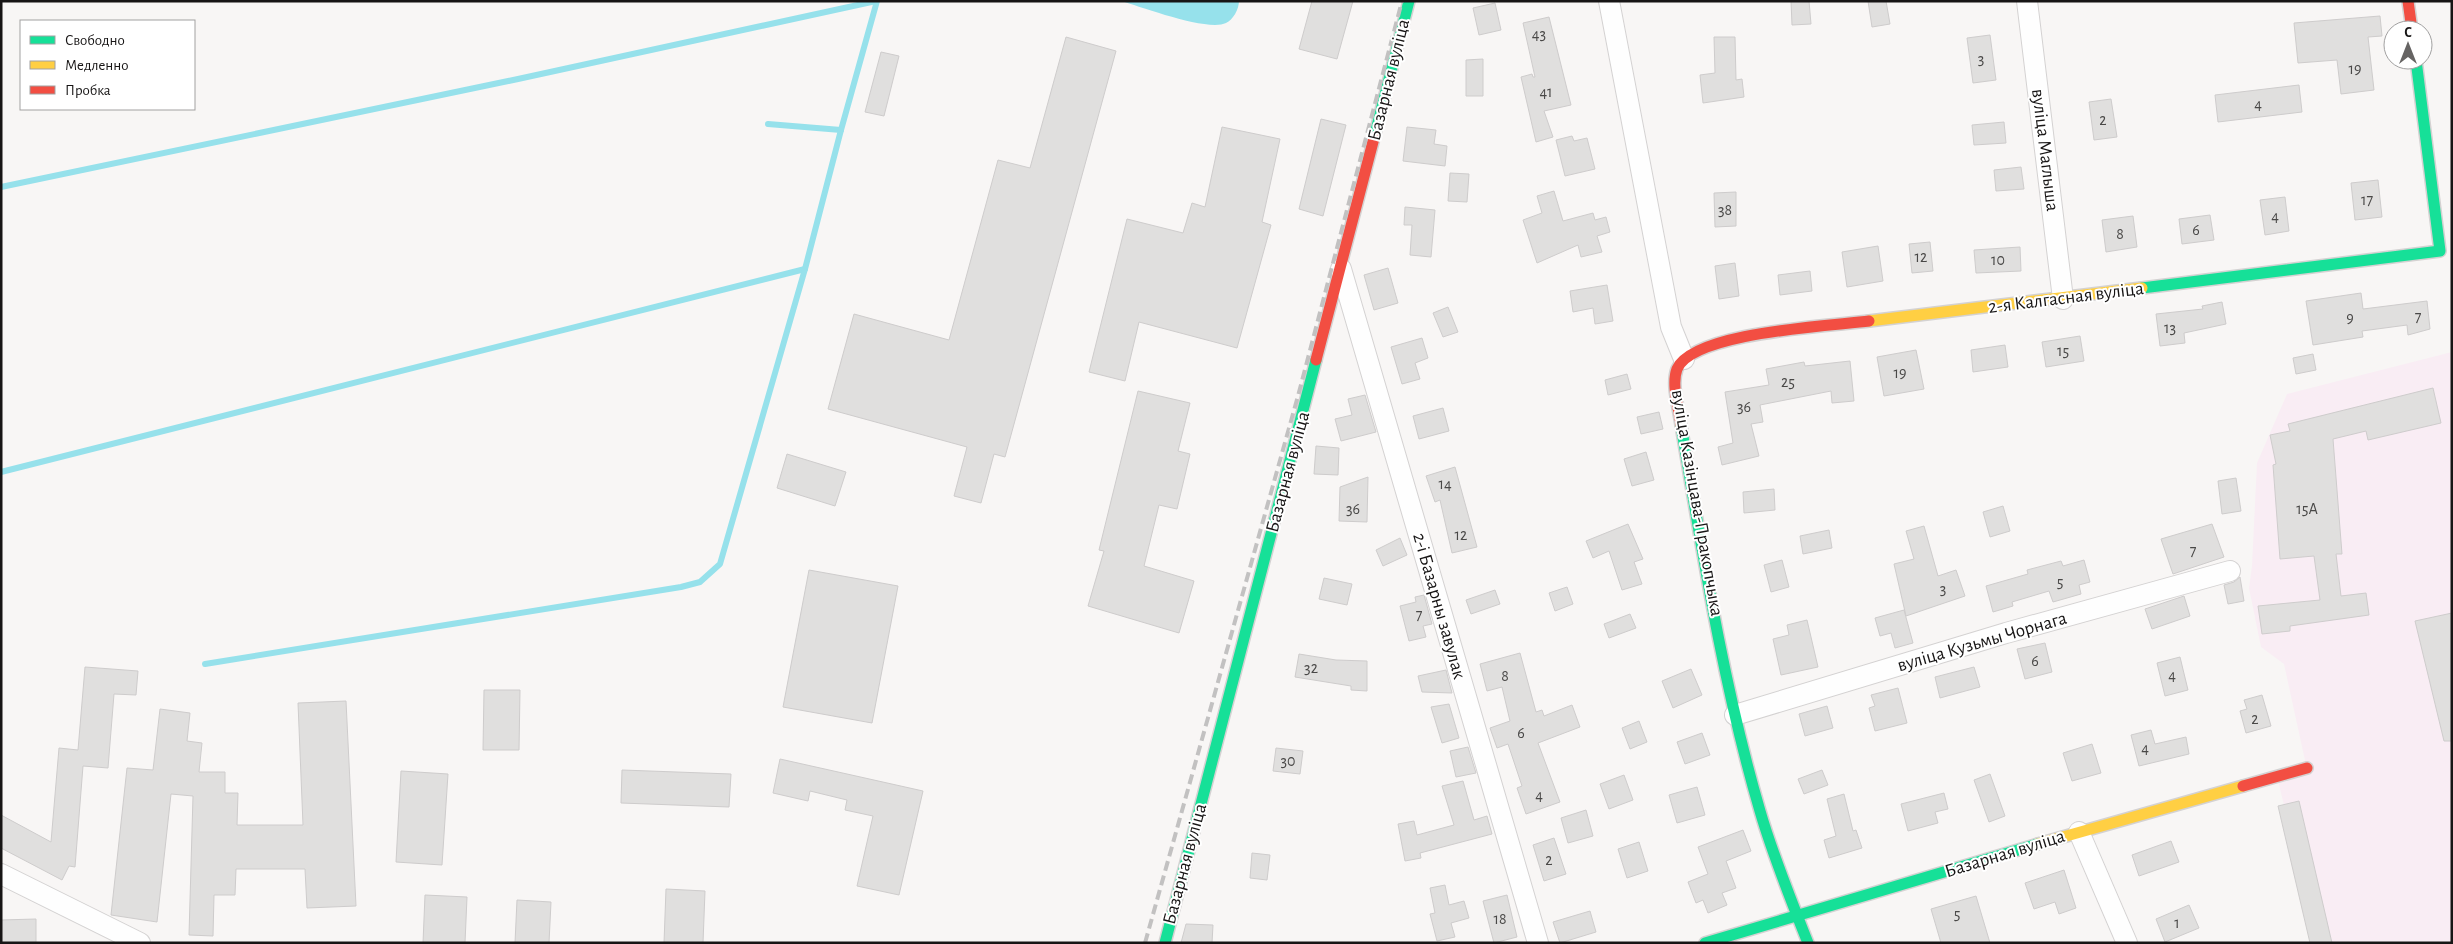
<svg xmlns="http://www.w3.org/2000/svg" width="2453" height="944" font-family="'Alegreya Sans',sans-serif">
<rect width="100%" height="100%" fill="#f8f6f5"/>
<!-- commercial -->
<path fill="#f9edf4" d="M 2452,352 L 2452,943 L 2317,943 L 2276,772 L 2306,765 L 2284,664 L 2261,647 L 2249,588 L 2252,566 L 2257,463 L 2287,394 Z"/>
<!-- water -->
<path fill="#96e1eb" d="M 1121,1 L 1239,1 C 1239,9 1233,20 1226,23 C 1208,32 1142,7 1121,1 Z"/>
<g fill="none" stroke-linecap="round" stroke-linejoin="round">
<!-- stream -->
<g stroke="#96e1eb" stroke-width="6">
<path d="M 768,124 L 841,130"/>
<path d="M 1,187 L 518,79 L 876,1"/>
<path d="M 1,472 L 805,269"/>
<path d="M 205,664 L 681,587 L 700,582 L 720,564 L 805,269 L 841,130 L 877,1"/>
</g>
</g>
<!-- building -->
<g fill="#e0dfde" stroke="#cecccc">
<path d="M 1312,1 L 1353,1 L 1337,59 L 1299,49 Z"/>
<path d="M 1791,1 L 1809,1 L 1811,24 L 1792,25 Z"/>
<path d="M 1868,1 L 1886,1 L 1890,24 L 1872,27 Z"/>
<path d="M 1495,3 L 1501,30 L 1479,35 L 1473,8 Z"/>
<path d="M 2380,16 L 2382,36 L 2368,37 L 2374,90 L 2341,94 L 2337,60 L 2298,63 L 2294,23 Z"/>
<path d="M 1549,17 L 1571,105 L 1544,111 L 1553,137 L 1536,142 L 1521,77 L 1532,74 L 1533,77 L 1535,77 L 1523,23 Z"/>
<path d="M 1990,35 L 1996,80 L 1973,83 L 1967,38 Z"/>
<path d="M 1066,37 L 1116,51 L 1005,457 L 994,454 L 981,503 L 954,496 L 967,447 L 828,409 L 854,314 L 949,340 L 998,160 L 1030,168 Z"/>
<path d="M 1714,37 L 1735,37 L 1736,80 L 1742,79 L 1744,97 L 1703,103 L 1700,75 L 1715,73 Z"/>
<path d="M 881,52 L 899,56 L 884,116 L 865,112 Z"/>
<path d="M 1483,59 L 1483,96 L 1466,96 L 1466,60 Z"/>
<path d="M 2299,85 L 2302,112 L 2218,122 L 2215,95 Z"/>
<path d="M 2111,99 L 2117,137 L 2094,140 L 2089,102 Z"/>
<path d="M 1321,119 L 1346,125 L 1323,216 L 1299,209 Z"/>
<path d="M 2004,122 L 2006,143 L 1974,145 L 1972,125 Z"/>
<path d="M 1222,127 L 1280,139 L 1262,222 L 1271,225 L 1237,348 L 1139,322 L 1125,381 L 1089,372 L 1127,219 L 1183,233 L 1192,203 L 1205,207 Z"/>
<path d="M 1407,127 L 1436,130 L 1434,144 L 1447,146 L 1445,166 L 1403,161 Z"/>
<path d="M 1572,136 L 1574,141 L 1587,138 L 1595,169 L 1565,176 L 1556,140 Z"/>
<path d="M 2021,167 L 2024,189 L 1996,191 L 1994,170 Z"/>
<path d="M 1450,173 L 1469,174 L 1467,202 L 1448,201 Z"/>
<path d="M 2378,180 L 2382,217 L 2355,220 L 2351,183 Z"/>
<path d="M 1554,191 L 1563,221 L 1593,213 L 1595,220 L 1606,217 L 1610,232 L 1597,236 L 1602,252 L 1581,257 L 1578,245 L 1537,263 L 1523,220 L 1542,213 L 1537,196 Z"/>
<path d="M 1736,192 L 1736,226 L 1715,227 L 1714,193 Z"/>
<path d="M 2285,197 L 2289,231 L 2265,235 L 2260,200 Z"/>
<path d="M 1405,207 L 1435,210 L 1431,257 L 1410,255 L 1412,225 L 1404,225 Z"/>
<path d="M 2210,215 L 2214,240 L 2182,244 L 2179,219 Z"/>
<path d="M 2133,216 L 2137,247 L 2106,252 L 2102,220 Z"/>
<path d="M 1930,242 L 1933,271 L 1912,273 L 1909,244 Z"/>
<path d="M 1878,246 L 1883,281 L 1847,287 L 1842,252 Z"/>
<path d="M 2020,247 L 2021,271 L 1976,273 L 1974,250 Z"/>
<path d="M 1735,263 L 1739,296 L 1719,299 L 1715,266 Z"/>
<path d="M 1388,268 L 1398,303 L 1374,310 L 1364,275 Z"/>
<path d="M 1810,271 L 1812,291 L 1780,295 L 1778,275 Z"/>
<path d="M 1607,285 L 1613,321 L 1595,324 L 1593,308 L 1573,312 L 1570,291 Z"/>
<path d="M 2361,293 L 2363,309 L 2427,301 L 2430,329 L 2408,335 L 2407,325 L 2362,331 L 2363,337 L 2313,345 L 2306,301 Z"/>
<path d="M 2222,302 L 2226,324 L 2184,333 L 2185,343 L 2160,346 L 2156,314 L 2203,309 L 2202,306 Z"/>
<path d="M 1448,307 L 1458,332 L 1443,337 L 1433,313 Z"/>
<path d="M 2080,336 L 2084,361 L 2046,367 L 2042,342 Z"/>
<path d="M 1422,338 L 1428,358 L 1415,363 L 1420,379 L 1402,384 L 1391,347 Z"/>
<path d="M 2005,345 L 2008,367 L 1973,372 L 1971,350 Z"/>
<path d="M 1916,350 L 1924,389 L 1884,396 L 1877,357 Z"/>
<path d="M 2313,354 L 2316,370 L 2296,374 L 2293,358 Z"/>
<path d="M 1850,361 L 1854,401 L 1832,403 L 1831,391 L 1760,405 L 1763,422 L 1751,424 L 1759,456 L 1722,465 L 1718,447 L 1733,443 L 1725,392 L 1769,385 L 1766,369 L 1804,362 L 1805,366 Z"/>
<path d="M 1627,374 L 1631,389 L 1608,395 L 1605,380 Z"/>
<path d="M 2433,388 L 2441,423 L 2368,440 L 2366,431 L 2333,439 L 2342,554 L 2336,554 L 2341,596 L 2366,593 L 2369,615 L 2290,626 L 2290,631 L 2262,634 L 2258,606 L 2320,600 L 2314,556 L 2280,559 L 2273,465 L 2276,464 L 2270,435 L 2290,431 L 2288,424 Z"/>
<path d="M 1138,391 L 1190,403 L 1178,451 L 1190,454 L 1177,509 L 1159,505 L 1144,566 L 1194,581 L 1179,633 L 1088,606 L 1104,551 L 1099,550 Z"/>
<path d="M 1365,395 L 1376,432 L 1341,441 L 1335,419 L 1352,415 L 1348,399 Z"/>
<path d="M 1443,408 L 1449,431 L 1419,439 L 1413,416 Z"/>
<path d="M 1659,412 L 1663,429 L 1641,434 L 1637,417 Z"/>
<path d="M 1316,446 L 1339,448 L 1338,475 L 1314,474 Z"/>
<path d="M 1646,452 L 1654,480 L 1632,486 L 1624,459 Z"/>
<path d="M 787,454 L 846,472 L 835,506 L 777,488 Z"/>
<path d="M 1455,467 L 1477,547 L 1452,553 L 1440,500 L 1435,502 L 1426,476 Z"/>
<path d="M 1368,477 L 1367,522 L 1339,521 L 1340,487 Z"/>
<path d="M 2236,478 L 2241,511 L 2222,514 L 2218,481 Z"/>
<path d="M 1774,489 L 1775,510 L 1744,513 L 1743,492 Z"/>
<path d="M 2003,506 L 2010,531 L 1990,537 L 1983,512 Z"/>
<path d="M 1628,524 L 1643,559 L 1634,562 L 1642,584 L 1622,590 L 1609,551 L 1593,558 L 1586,541 Z"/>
<path d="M 2212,524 L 2224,557 L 2173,574 L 2161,539 Z"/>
<path d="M 1924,526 L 1938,576 L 1956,570 L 1965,596 L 1906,616 L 1894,564 L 1914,559 L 1906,531 Z"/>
<path d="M 1829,530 L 1832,548 L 1803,554 L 1800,536 Z"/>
<path d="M 1400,538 L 1407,555 L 1383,566 L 1376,550 Z"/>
<path d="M 1782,560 L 1789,587 L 1771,592 L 1764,565 Z"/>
<path d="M 2084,560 L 2090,582 L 2079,585 L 2081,594 L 2053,602 L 2049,591 L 2012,602 L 2013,606 L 1993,612 L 1986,586 L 2028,574 L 2027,570 L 2061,561 L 2063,566 Z"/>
<path d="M 809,570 L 898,586 L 872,723 L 783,707 Z"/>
<path d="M 2240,577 L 2244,601 L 2228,604 L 2224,585 L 2234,582 Z"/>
<path d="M 1324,578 L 1352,584 L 1347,605 L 1319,599 Z"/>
<path d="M 1567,587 L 1573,604 L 1555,611 L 1549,593 Z"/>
<path d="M 1495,590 L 1500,604 L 1471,614 L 1466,600 Z"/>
<path d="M 1424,595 L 1432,624 L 1423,626 L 1426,637 L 1409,641 L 1400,606 L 1416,602 L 1415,597 Z"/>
<path d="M 2184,596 L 2190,616 L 2152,629 L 2145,609 Z"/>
<path d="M 1904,610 L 1913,643 L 1895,648 L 1891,633 L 1880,636 L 1875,618 Z"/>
<path d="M 2452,613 L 2452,741 L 2444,741 L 2415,621 Z"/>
<path d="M 1630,614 L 1636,628 L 1609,638 L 1604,624 Z"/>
<path d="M 1807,620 L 1818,667 L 1781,675 L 1773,639 L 1789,635 L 1787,625 Z"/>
<path d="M 2045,643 L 2052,672 L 2025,679 L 2017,649 Z"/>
<path d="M 1520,653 L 1536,712 L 1542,710 L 1544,716 L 1572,705 L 1580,727 L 1538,743 L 1560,802 L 1526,814 L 1517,788 L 1522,786 L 1508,744 L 1497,748 L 1490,728 L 1510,721 L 1502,687 L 1487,691 L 1480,664 Z"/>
<path d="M 1299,654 L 1336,660 L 1367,661 L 1367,691 L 1351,690 L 1351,686 L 1295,677 Z"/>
<path d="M 2180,657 L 2188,690 L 2165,696 L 2157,663 Z"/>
<path d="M 85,667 L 138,671 L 136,695 L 114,694 L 108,768 L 83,766 L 75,867 L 69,866 L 62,880 L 1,848 L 1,815 L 51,842 L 59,748 L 78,750 Z"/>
<path d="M 1974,667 L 1980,687 L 1940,698 L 1935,677 Z"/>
<path d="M 1691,669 L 1702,695 L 1673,708 L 1662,681 Z"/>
<path d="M 1446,670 L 1452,693 L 1422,692 L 1418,676 Z"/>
<path d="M 1898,688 L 1907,723 L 1875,731 L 1869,708 L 1875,706 L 1871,695 Z"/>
<path d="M 484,690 L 520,690 L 519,750 L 483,750 Z"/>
<path d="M 2262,695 L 2271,726 L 2246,733 L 2240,711 L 2247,709 L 2244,700 Z"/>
<path d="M 346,701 L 356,906 L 307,908 L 305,869 L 236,869 L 235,895 L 214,895 L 213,936 L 189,935 L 193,796 L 171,794 L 157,922 L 111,915 L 127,768 L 153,770 L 160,709 L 190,713 L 187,741 L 202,743 L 199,772 L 225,772 L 225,793 L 238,793 L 237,825 L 303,825 L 298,703 Z"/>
<path d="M 1449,704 L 1459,738 L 1442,743 L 1431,707 Z"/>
<path d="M 1827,706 L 1833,728 L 1805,736 L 1799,714 Z"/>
<path d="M 1639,721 L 1647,742 L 1630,749 L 1622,728 Z"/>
<path d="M 2151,730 L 2155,744 L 2186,737 L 2189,754 L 2139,766 L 2131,735 Z"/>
<path d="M 1702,733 L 1710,755 L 1685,764 L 1677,742 Z"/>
<path d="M 2092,744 L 2101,773 L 2072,781 L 2063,753 Z"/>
<path d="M 1468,747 L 1476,773 L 1456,777 L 1450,751 Z"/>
<path d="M 1276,748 L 1303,751 L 1300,774 L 1273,771 Z"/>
<path d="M 780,759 L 923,791 L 899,895 L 857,886 L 873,816 L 845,810 L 847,800 L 810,791 L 808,801 L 773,793 Z"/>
<path d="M 622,770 L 731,774 L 729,807 L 621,803 Z"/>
<path d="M 1822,770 L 1828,785 L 1804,794 L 1798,779 Z"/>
<path d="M 401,771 L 448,774 L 442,865 L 396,862 Z"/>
<path d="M 1990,774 L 2005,816 L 1989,822 L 1974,780 Z"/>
<path d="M 1624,775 L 1633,800 L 1609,809 L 1600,784 Z"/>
<path d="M 1463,781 L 1474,820 L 1487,816 L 1492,834 L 1420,853 L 1421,858 L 1405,861 L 1398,824 L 1414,821 L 1417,835 L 1454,825 L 1442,786 Z"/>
<path d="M 1697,787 L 1705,815 L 1677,823 L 1669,795 Z"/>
<path d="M 1944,793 L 1948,809 L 1935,812 L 1938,823 L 1908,831 L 1901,804 Z"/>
<path d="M 1844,794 L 1853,831 L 1856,830 L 1862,848 L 1829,858 L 1824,840 L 1836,836 L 1827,799 Z"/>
<path d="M 2299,801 L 2332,943 L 2310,943 L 2278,806 Z"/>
<path d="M 1586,810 L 1593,836 L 1568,843 L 1561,818 Z"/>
<path d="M 1743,830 L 1751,851 L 1726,861 L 1736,888 L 1722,893 L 1727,905 L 1708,913 L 1703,900 L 1696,903 L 1688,882 L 1708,874 L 1698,847 Z"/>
<path d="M 1554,838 L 1566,874 L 1544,881 L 1533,845 Z"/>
<path d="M 2171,841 L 2179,862 L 2139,876 L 2132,855 Z"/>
<path d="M 1639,842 L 1648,871 L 1627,878 L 1618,849 Z"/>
<path d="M 1252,853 L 1270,855 L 1267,880 L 1250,878 Z"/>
<path d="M 2064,870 L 2076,908 L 2059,914 L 2055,902 L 2034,909 L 2025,883 Z"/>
<path d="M 1445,885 L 1449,905 L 1464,901 L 1469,918 L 1451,923 L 1455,937 L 1437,941 L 1430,914 L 1435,913 L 1430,888 Z"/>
<path d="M 666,889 L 705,891 L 703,943 L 664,943 Z"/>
<path d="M 425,895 L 467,897 L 465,943 L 423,943 Z"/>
<path d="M 1507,895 L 1517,937 L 1494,943 L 1483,901 Z"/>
<path d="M 1976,896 L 1990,943 L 1941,943 L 1931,909 Z"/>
<path d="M 517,900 L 551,902 L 549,943 L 515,943 Z"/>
<path d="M 2189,905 L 2199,928 L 2165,942 L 2156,919 Z"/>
<path d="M 1590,911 L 1596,932 L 1560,943 L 1553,922 Z"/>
<path d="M 36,919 L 36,943 L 1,943 L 1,920 Z"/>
<path d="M 1186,924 L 1213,925 L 1212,943 L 1181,943 Z"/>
</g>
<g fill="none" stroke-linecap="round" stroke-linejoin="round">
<!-- street casing -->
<g stroke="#d4d2d2" stroke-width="22">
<g id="street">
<path d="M 1609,1 L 1671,327 L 1684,359"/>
<path d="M 2027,1 L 2063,299"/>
<path d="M 1341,269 L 1538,943"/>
<path d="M 1735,715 L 2006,633 L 2230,571"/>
<path d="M 2079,832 L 2127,943"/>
<path d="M 1,874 L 140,943"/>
</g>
</g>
<!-- fast casing -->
<g stroke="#d4d2d2" stroke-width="14">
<g id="fast">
<path d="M 1374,138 L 1409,1"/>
<path d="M 2142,288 L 2440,251 L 2416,60"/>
<path d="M 1681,425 C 1703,555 1723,685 1760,811 C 1773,856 1791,900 1808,943"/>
<path d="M 1165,943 L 1316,360"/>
<path d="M 1705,943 L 2038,844"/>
</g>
</g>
<!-- slow casing -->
<g stroke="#d4d2d2" stroke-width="14">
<g id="slow">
<path d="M 1869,321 L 2142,288"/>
<path d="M 2038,844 L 2243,786"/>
</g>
</g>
<!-- jam casing -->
<g stroke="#d4d2d2" stroke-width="14">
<g id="jam">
<path d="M 2408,1 L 2412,30"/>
<path d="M 1316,360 L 1374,138"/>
<path d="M 1681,425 C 1679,408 1671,385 1677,369 C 1693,332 1831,326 1869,321"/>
<path d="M 2243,786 L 2307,768"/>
</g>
</g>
<!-- street -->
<use href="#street" stroke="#fefefe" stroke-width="20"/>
<!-- fast -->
<use href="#fast" stroke="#16e098" stroke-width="11"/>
<!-- slow -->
<use href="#slow" stroke="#ffcf43" stroke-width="11"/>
<!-- jam -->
<use href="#jam" stroke="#f24e42" stroke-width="11"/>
<!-- rail -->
<path stroke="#c2c1c1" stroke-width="4" stroke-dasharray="10 5" stroke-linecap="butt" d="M 1145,943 L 1298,396 L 1402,1"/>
</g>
<g text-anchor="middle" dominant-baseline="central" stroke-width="4" stroke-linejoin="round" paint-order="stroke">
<!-- number labels -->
<g font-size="16" fill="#494847">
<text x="1539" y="34">43</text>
<text x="1981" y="59">3</text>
<text x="2355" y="69">19</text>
<text x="1546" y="92">41</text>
<text x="2258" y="104">4</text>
<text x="2103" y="120">2</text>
<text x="2367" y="200">17</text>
<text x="1725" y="210">38</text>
<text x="2275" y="216">4</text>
<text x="2196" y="230">6</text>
<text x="2120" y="234">8</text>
<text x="1921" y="257">12</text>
<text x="1998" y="260">10</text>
<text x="2418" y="317">7</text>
<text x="2350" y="318">9</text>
<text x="2170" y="328">13</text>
<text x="2063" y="351">15</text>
<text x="1900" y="373">19</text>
<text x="1788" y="382">25</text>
<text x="1744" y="407">36</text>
<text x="1445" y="484">14</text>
<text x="1353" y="509">36</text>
<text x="2307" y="509">15А</text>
<text x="1461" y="535">12</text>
<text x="2193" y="551">7</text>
<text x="2060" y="582">5</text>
<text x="1943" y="589">3</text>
<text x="1419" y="615">7</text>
<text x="2035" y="661">6</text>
<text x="1311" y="668">32</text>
<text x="2172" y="675">4</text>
<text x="1505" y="676">8</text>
<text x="2255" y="719">2</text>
<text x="1521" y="733">6</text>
<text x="2145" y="748">4</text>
<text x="1288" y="761">30</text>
<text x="1539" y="795">4</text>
<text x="1549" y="860">2</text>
<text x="1957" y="914">5</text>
<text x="1500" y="919">18</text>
<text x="2177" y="923">1</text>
</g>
<!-- street labels -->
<g font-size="19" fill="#171515" stroke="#fff">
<text transform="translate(1389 80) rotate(-76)">Базарная вуліца</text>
<text transform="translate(2045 150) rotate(83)">вуліца Маглыша</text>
<text transform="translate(2066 298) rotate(-7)">2-я Калгасная вуліца</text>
<text transform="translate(1288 472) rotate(-75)">Базарная вуліца</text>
<text transform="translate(1697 503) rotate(80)">вуліца Казінцава-Пракопчыка</text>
<text transform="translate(1439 606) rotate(74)">2-і Базарны завулак</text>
<text transform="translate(1982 642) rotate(-16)">вуліца Кузьмы Чорнага</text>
<text transform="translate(2005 854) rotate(-17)">Базарная вуліца</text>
<text transform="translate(1185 864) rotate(-75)">Базарная вуліца</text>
</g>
</g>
<!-- border -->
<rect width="2453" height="944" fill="none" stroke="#171515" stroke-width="5"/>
<!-- legend -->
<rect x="20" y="20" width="175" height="90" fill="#ffffff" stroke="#a2a1a1"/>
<rect x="30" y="36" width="25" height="8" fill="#16e098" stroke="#a2a1a1"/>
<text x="65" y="45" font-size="15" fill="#171515">Свободно</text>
<rect x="30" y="61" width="25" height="8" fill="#ffcf43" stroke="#a2a1a1"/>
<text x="65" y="70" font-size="15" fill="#171515">Медленно</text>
<rect x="30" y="86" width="25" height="8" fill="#f24e42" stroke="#a2a1a1"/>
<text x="65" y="95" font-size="15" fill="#171515">Пробка</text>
<!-- north arrow -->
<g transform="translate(2408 45)"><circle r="24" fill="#ffffff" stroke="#a2a1a1"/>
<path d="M0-4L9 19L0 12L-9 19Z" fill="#666463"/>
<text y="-8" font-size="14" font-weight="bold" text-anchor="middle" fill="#171515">С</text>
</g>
</svg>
